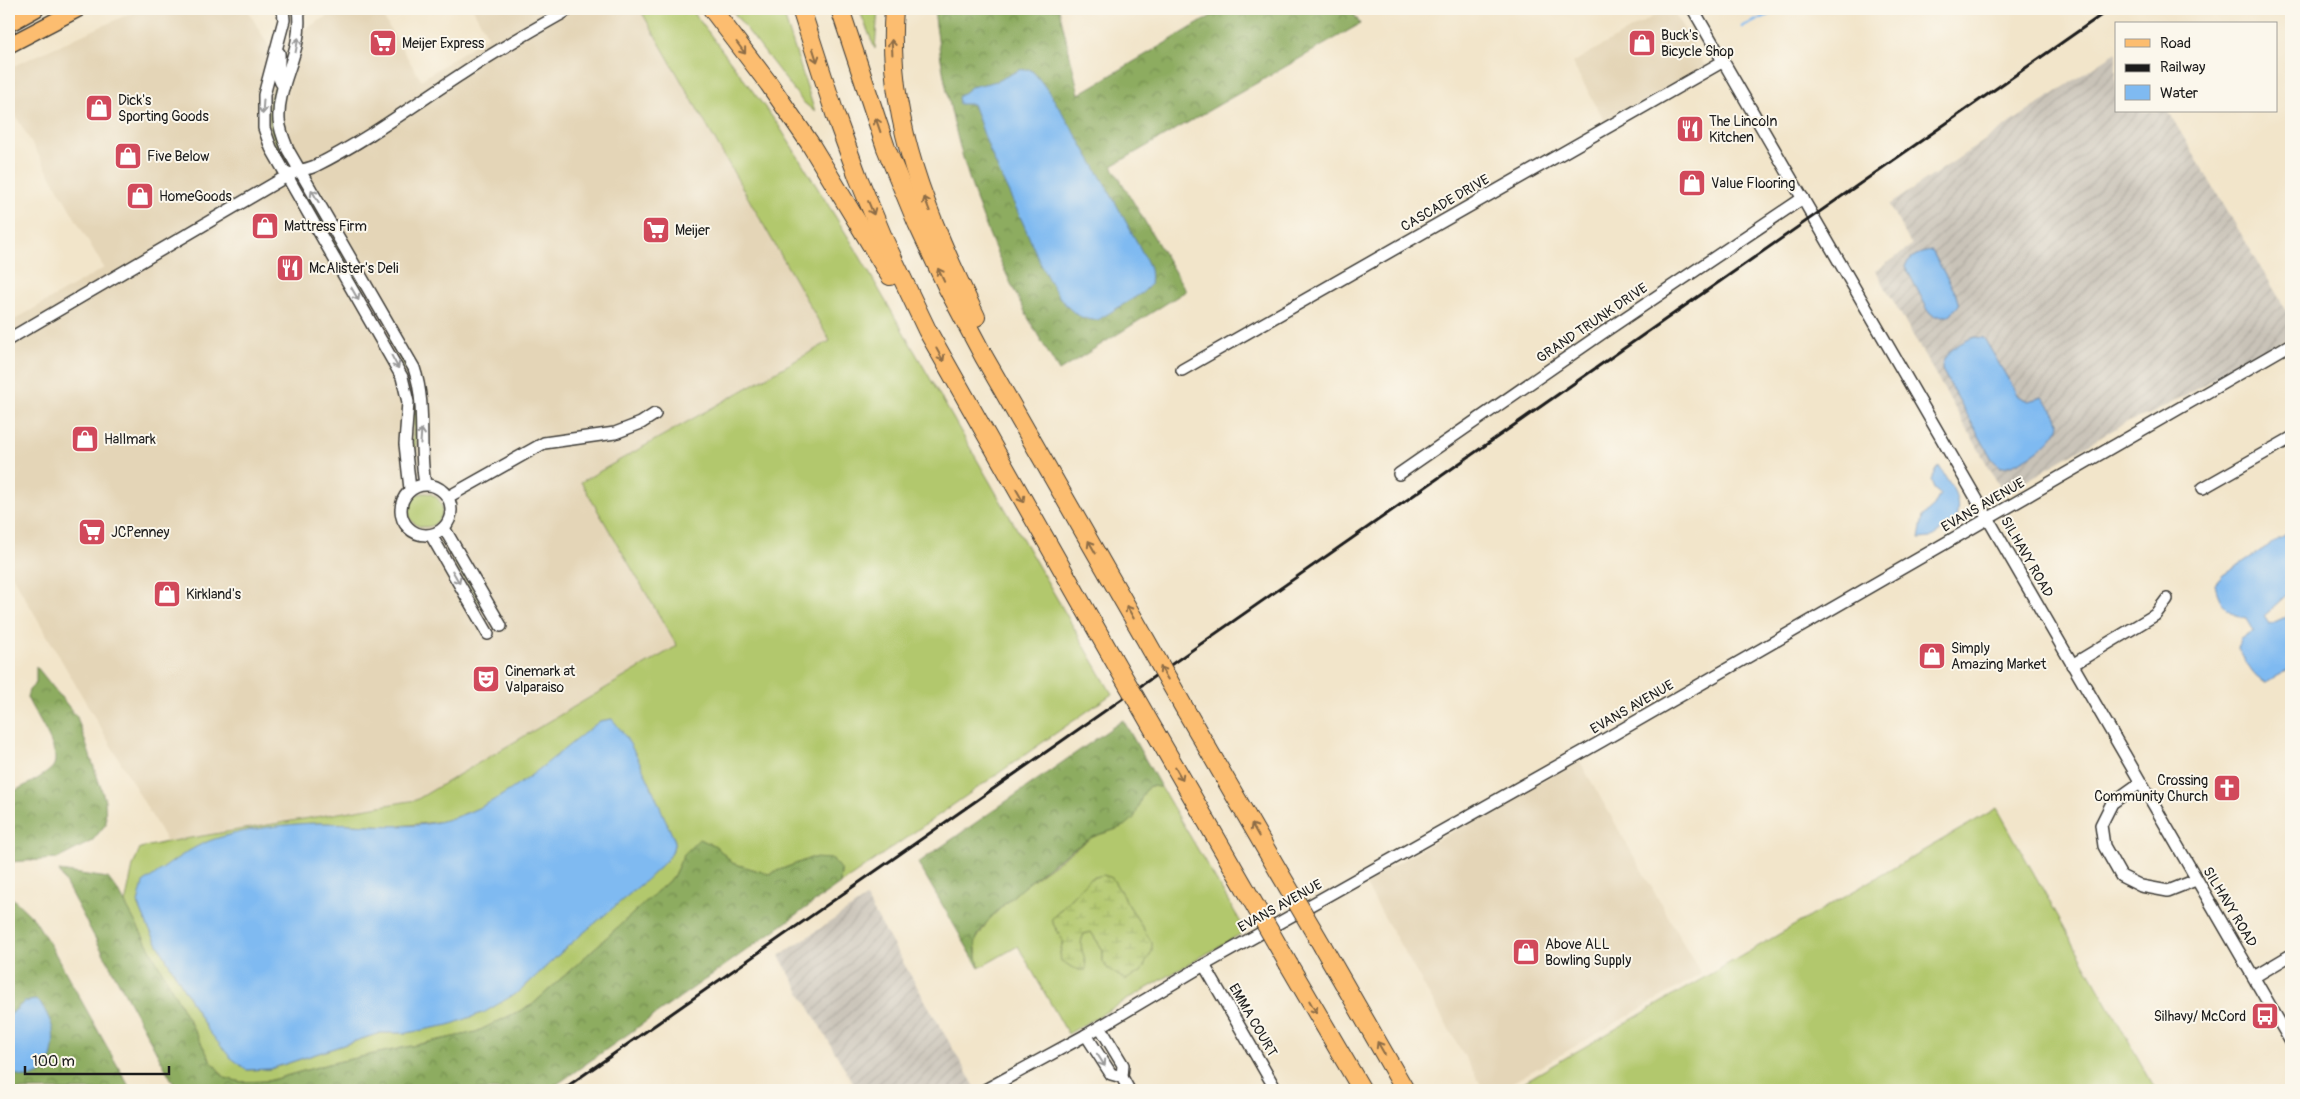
<svg xmlns="http://www.w3.org/2000/svg" width="2300" height="1099" font-family="Pangolin,sans-serif">
<defs>
<pattern id="industrial-furrows" width="10" height="10" patternUnits="userSpaceOnUse" patternTransform="scale(1.25)"><rect width="10" height="10" fill="#c9c3b8"/><path d="M-1 1l2-2M0 10L10 0M9 11l2-2" fill="none" stroke="#aca79e"/></pattern>
<pattern id="forest-crowns" width="20" height="18" patternUnits="userSpaceOnUse" patternTransform="scale(1.25)"><rect width="20" height="18" fill="#8dac60"/><path d="M2 6a3 3 0 1 1 6 0M12 15a3 3 0 1 1 6 0" fill="none" stroke="#728b4e"/></pattern>
<pattern id="wetland-marsh" width="20" height="14" patternUnits="userSpaceOnUse" patternTransform="scale(1.25)"><rect width="20" height="14" fill="#b2c86d"/><path d="M1 5h8M5 5V1M11 12h8M15 12V8" fill="none" stroke="#98ab5e"/></pattern>
</defs>
<rect width="100%" height="100%" fill="#fbf7ec"/>
<filter id="ink" filterUnits="userSpaceOnUse"><feTurbulence type="fractalNoise" baseFrequency=".02" numOctaves="2"/><feDisplacementMap in="SourceGraphic" scale="10" xChannelSelector="R" yChannelSelector="G"/><feConvolveMatrix kernelMatrix="1 2 1 2 8 2 1 2 1" color-interpolation-filters="sRGB"/></filter>
<filter id="wash" filterUnits="userSpaceOnUse"><feTurbulence type="fractalNoise" baseFrequency=".0096" numOctaves="4" result="noise"/><feDisplacementMap in="SourceGraphic" scale="20" xChannelSelector="R" yChannelSelector="G"/><feGaussianBlur stdDeviation="1.12" result="paint"/><feColorMatrix in="noise" values="0 0 0 0 0 0 0 0 0 0 0 0 0 0 0 0 0 1.4 0 .05"/><feComposite in="paint" operator="in"/></filter>
<g filter="url(#wash)">
<rect width="100%" height="100%" fill="#f2e5ca"/>
<!-- built -->
<g fill="#e4d5b7">
<path d="M 140,9 L 247,9 L 270,48 L 341,9 L 378,9 L 421,80 L 488,36 L 473,9 L 640,9 L 831,341 L 582,482 L 677,646 L 416,800 L 167,842 L 9,570 L 9,323 L 104,268 L 9,104 L 9,68 Z"/>
<path d="M 1666,9 L 1672,9 L 1705,66 L 1606,123 L 1572,63 Z"/>
<path d="M 1579,760 L 1701,974 L 1499,1090 L 1484,1090 L 1364,882 Z"/>
</g>
<!-- industrial -->
<g fill="url(#industrial-furrows)">
<path d="M 2116,52 L 2116,111 L 2168,111 L 2291,318 L 2291,336 L 2155,412 L 2125,423 L 2009,491 L 2003,492 L 1876,271 L 1912,246 L 1889,205 Z"/>
<path d="M 866,898 L 975,1087 L 970,1090 L 857,1090 L 779,956 Z"/>
</g>
<!-- grass -->
<g fill="#b2c86d" stroke="#677244" fill-rule="evenodd">
<path d="M 640,9 L 691,9 L 779,126 L 855,248 L 1112,694 L 840,884 L 841,871 L 811,858 L 769,874 L 732,863 L 716,846 L 684,854 L 673,877 L 532,1005 L 476,1032 L 328,1064 L 268,1081 L 241,1082 L 225,1078 L 211,1061 L 125,904 L 133,866 L 140,848 L 167,842 L 416,800 L 677,646 L 581,482 L 830,341 ZM 612,719 L 675,841 L 672,853 L 663,864 L 569,945 L 520,991 L 407,1033 L 380,1033 L 270,1069 L 247,1070 L 207,1029 L 148,927 L 138,903 L 249,830 L 319,823 L 399,826 L 445,821 L 490,804 L 521,785 L 600,721 Z"/>
<path d="M 731,9 L 782,9 L 815,112 L 803,102 Z"/>
<path d="M 859,9 L 878,9 L 875,49 Z"/>
<path d="M 276,84 L 278,88 L 273,121 L 282,154 C 268,137 264,104 276,84 Z"/>
<path d="M 307,193 L 372,306 L 370,307 L 305,196 Z"/>
<path d="M 390,337 C 405,363 418,387 418,418 C 417,434 415,449 416,465 L 412,465 C 411,447 414,429 414,411 C 414,383 402,361 387,338 Z"/>
<circle cx="425" cy="510" r="17"/>
<path d="M 449,547 L 487,613 L 486,614 L 446,549 Z"/>
<path d="M 1149,786 L 1161,787 L 1246,931 L 1068,1034 L 1018,946 L 979,968 L 975,942 L 989,919 L 1023,887 L 1092,837 L 1117,829 L 1133,819 L 1141,795 ZM 1103,875 L 1112,878 L 1152,943 L 1103,962 L 1103,950 L 1091,932 L 1084,934 C 1078,945 1081,952 1086,963 L 1060,953 L 1063,941 L 1051,920 L 1089,879 Z"/>
<path d="M 1997,808 L 2156,1090 L 1510,1090 Z"/>
</g>
<!-- forest -->
<g fill="url(#forest-crowns)" stroke="#54643e">
<path d="M 934,9 L 1059,9 L 1079,94 L 1223,9 L 1351,9 L 1360,24 L 1112,166 L 1186,291 L 1059,371 C 1045,347 1030,323 1018,298 C 971,205 946,112 934,9 Z"/>
<path d="M 36,666 L 77,717 L 105,800 L 106,824 L 92,841 L 57,859 L 9,862 L 9,794 C 23,786 41,779 52,768 C 65,754 33,713 27,697 L 29,690 L 36,683 Z"/>
<path d="M 1123,720 L 1161,787 L 1149,786 C 1138,798 1139,812 1133,819 C 1122,831 1104,831 1091,838 C 1066,852 982,914 976,941 C 974,948 978,960 979,968 L 918,863 Z"/>
<path d="M 699,839 L 716,846 L 732,863 L 769,874 L 811,858 L 833,859 L 841,871 L 840,884 L 549,1090 L 177,1090 L 59,871 L 108,878 L 120,894 L 211,1061 L 225,1078 L 241,1082 L 268,1081 L 328,1064 L 476,1032 L 532,1005 L 673,877 L 684,854 Z"/>
<path d="M 9,895 L 34,919 L 51,946 L 131,1090 L 9,1090 L 9,1069 L 13,1073 L 47,1068 C 57,1041 53,1027 40,1002 L 11,1013 L 9,1016 Z"/>
</g>
<!-- wetland -->
<path fill="url(#wetland-marsh)" stroke="#677244" d="M 1103,875 L 1112,878 L 1152,943 L 1152,951 L 1141,972 L 1125,980 L 1107,968 L 1103,962 L 1103,950 L 1091,932 L 1084,934 C 1076,949 1088,955 1085,970 L 1078,970 L 1061,961 L 1060,953 L 1063,941 L 1051,920 L 1089,879 Z"/>
<!-- water -->
<g fill="#7fbaf1" stroke="#4e6b86">
<path d="M 1029,69 C 1047,77 1137,239 1149,266 C 1151,272 1151,278 1150,285 L 1142,293 L 1098,320 C 1059,324 1036,251 1023,223 C 1013,201 1002,180 993,158 C 985,140 980,122 973,104 L 959,104 L 958,97 L 971,87 L 997,81 L 1019,70 Z"/>
<path d="M 1932,251 L 1955,292 L 1959,305 L 1949,316 L 1934,316 L 1929,312 L 1905,266 C 1910,256 1921,252 1932,251 Z"/>
<path d="M 1975,337 L 1984,338 L 2018,396 L 2028,401 L 2042,397 C 2048,404 2058,414 2059,423 C 2059,441 2016,468 2000,467 L 1992,459 L 1942,370 C 1941,353 1960,342 1975,337 Z"/>
<path d="M 1939,466 C 1951,487 1963,496 1955,522 L 1930,538 L 1919,539 L 1923,516 L 1934,506 L 1940,494 L 1934,489 L 1931,480 Z"/>
<path d="M 2291,531 L 2291,592 L 2264,616 L 2269,624 L 2291,614 L 2291,668 L 2266,682 C 2253,680 2245,659 2238,649 L 2240,638 L 2254,631 L 2247,619 C 2229,616 2218,602 2215,584 L 2223,575 Z"/>
<path d="M 612,719 C 639,749 657,803 675,841 L 672,853 L 663,864 L 645,881 L 569,945 L 520,991 L 485,1012 L 449,1025 L 407,1033 L 380,1033 L 270,1069 L 247,1070 L 230,1057 L 207,1029 L 148,927 L 138,903 L 143,883 C 160,871 177,857 196,847 C 225,831 288,823 321,823 C 362,823 406,831 446,820 C 508,803 550,758 600,721 Z"/>
<path d="M 35,1000 L 40,1002 C 45,1010 51,1021 53,1030 C 55,1049 51,1075 30,1077 C 22,1078 14,1075 9,1069 L 9,1016 L 24,1002 Z"/>
</g>
<g fill="none" stroke-linecap="round" stroke-linejoin="round">
<!-- stream -->
<path stroke="#7fbaf1" stroke-width="3" d="M 1742,27 L 1781,9"/>
</g>
</g>
<g filter="url(#ink)">
<g fill="none" stroke-linecap="round" stroke-linejoin="round">
<!-- minor casing -->
<g stroke="#3c3a36" stroke-width="14">
<g id="minor">
<path d="M 283,9 L 284,20 L 264,95 L 264,128 L 271,148 L 402,377 L 408,402 L 405,444 L 410,489"/>
<path d="M 298,9 C 304,54 277,80 279,120 C 280,131 284,140 288,150 L 414,368 C 427,406 418,445 425,484"/>
<path d="M 1693,9 L 2291,1042"/>
<path d="M 279,53 C 280,64 275,79 284,86"/>
<path d="M 9,339 L 287,176 C 297,170 306,170 315,166 C 364,142 414,105 460,75 C 495,51 533,30 570,9"/>
<path d="M 1182,370 L 1722,62"/>
<path d="M 1399,474 L 1601,334 L 1803,198"/>
<circle cx="426" cy="510" r="25"/>
<path d="M 2203,488 L 2291,438"/>
<path d="M 448,497 L 544,443 L 615,433 L 641,423 L 655,414"/>
<path d="M 444,528 L 501,626"/>
<path d="M 431,535 L 488,634"/>
<path d="M 2072,665 L 2155,615 L 2167,599"/>
<path d="M 2140,783 L 2112,803 L 2101,825 L 2104,846 L 2121,876 L 2141,886 L 2168,891 L 2196,880"/>
<path d="M 1204,965 L 1276,1090"/>
<path d="M 2254,977 L 2291,955"/>
<path d="M 1100,1027 L 1123,1065 L 1122,1077 L 1129,1090"/>
<path d="M 1086,1035 L 1111,1074 L 1122,1077"/>
<path d="M 985,1090 L 1086,1035 L 1204,965 L 1602,741 L 2291,344"/>
</g>
</g>
<!-- major casing -->
<g stroke="#3c3a36" stroke-width="18">
<g id="major">
<path d="M 9,24 L 36,9"/>
<path d="M 9,45 L 78,9"/>
</g>
</g>
<!-- highway casing -->
<g stroke="#3c3a36" stroke-width="20">
<g id="highway">
<path d="M 712,9 L 769,84 L 809,142 L 890,276"/>
<path d="M 801,9 L 836,117 L 858,177 L 885,242 L 927,330 L 1112,657"/>
<path d="M 840,9 L 886,148 L 917,223 L 947,287 L 984,357 L 1143,635"/>
<path d="M 894,9 C 885,119 929,219 976,317"/>
<path d="M 1186,711 L 1279,872"/>
<path d="M 1155,732 L 1246,890"/>
<path d="M 1323,947 L 1405,1090"/>
<path d="M 1289,965 L 1362,1090"/>
</g>
</g>
<!-- minor -->
<use href="#minor" stroke="#fff" stroke-width="11"/>
<!-- major -->
<use href="#major" stroke="#fcbd6f" stroke-width="15"/>
<!-- highway -->
<use href="#highway" stroke="#fcbd6f" stroke-width="18"/>
<!-- rail -->
<path stroke="#1c1c1c" stroke-width="3" d="M 562,1090 L 2110,9"/>
<!-- highway-bridge casing -->
<g stroke="#3c3a36" stroke-width="20" stroke-linecap="butt">
<g id="highway-bridge">
<path d="M 1143,635 L 1186,711"/>
<path d="M 1112,657 L 1155,732"/>
<path d="M 1279,872 L 1323,947"/>
<path d="M 1246,890 L 1289,965"/>
</g>
</g>
<!-- highway-bridge -->
<use href="#highway-bridge" stroke="#fcbd6f" stroke-width="18"/>
</g>
<!-- one-way arrows -->
<defs><path id="oneway-shaft" d="M-6 0H5M1.5-3L5.5 0L1.5 3" fill="none" stroke-width="1.6" stroke-linecap="round" stroke-linejoin="round" transform="scale(1.25)"/></defs>
<g stroke="#999">
<use href="#oneway-shaft" transform="translate(297 45) rotate(-79)"/>
<use href="#oneway-shaft" transform="translate(263 107) rotate(94)"/>
<use href="#oneway-shaft" transform="translate(315 196) rotate(-120)"/>
<use href="#oneway-shaft" transform="translate(355 294) rotate(60)"/>
<use href="#oneway-shaft" transform="translate(395 362) rotate(62)"/>
<use href="#oneway-shaft" transform="translate(421 436) rotate(-86)"/>
<use href="#oneway-shaft" transform="translate(456 577) rotate(60)"/>
<use href="#oneway-shaft" transform="translate(1101 1060) rotate(57)"/>
</g>
<g stroke="#8c6c46">
<use href="#oneway-shaft" transform="translate(892 47) rotate(-93)"/>
<use href="#oneway-shaft" transform="translate(741 48) rotate(53)"/>
<use href="#oneway-shaft" transform="translate(815 55) rotate(72)"/>
<use href="#oneway-shaft" transform="translate(878 125) rotate(-109)"/>
<use href="#oneway-shaft" transform="translate(927 204) rotate(-111)"/>
<use href="#oneway-shaft" transform="translate(871 208) rotate(67)"/>
<use href="#oneway-shaft" transform="translate(941 275) rotate(-115)"/>
<use href="#oneway-shaft" transform="translate(940 355) rotate(61)"/>
<use href="#oneway-shaft" transform="translate(1020 496) rotate(60)"/>
<use href="#oneway-shaft" transform="translate(1092 547) rotate(-120)"/>
<use href="#oneway-shaft" transform="translate(1130 612) rotate(-120)"/>
<use href="#oneway-shaft" transform="translate(1164 673) rotate(-120)"/>
<use href="#oneway-shaft" transform="translate(1179 774) rotate(60)"/>
<use href="#oneway-shaft" transform="translate(1255 830) rotate(-120)"/>
<use href="#oneway-shaft" transform="translate(1313 1007) rotate(60)"/>
<use href="#oneway-shaft" transform="translate(1381 1048) rotate(-120)"/>
</g>
</g>
<!-- icons -->
<defs>
<g id="supermarket-square" transform="scale(1.4375)"><rect x="-9" y="-9" width="18" height="18" rx="4" fill="#d1495b" stroke="#fbf7ec"/><path d="M-6-5.5h2.5l.6 2H6L4.5 2H-2.5L-4.4-4H-6ZM-1.5 3.2a1.3 1.3 0 1 0 .1 0ZM3 3.2a1.3 1.3 0 1 0 .1 0Z" fill="#fff"/></g>
<g id="shop-square" transform="scale(1.4375)"><rect x="-9" y="-9" width="18" height="18" rx="4" fill="#d1495b" stroke="#fbf7ec"/><path d="M-5-2.5h2.3a2.7 3.5 0 0 1 5.4 0H5L5.5 6h-11ZM-1.5-2.5h3a1.5 2.3 0 0 0-3 0Z" fill="#fff"/></g>
<g id="restaurant-square" transform="scale(1.4375)"><rect x="-9" y="-9" width="18" height="18" rx="4" fill="#d1495b" stroke="#fbf7ec"/><path d="M-5-6h1v4h1v-4h1v4h1v-4h1v5L-1.5 .5V6h-2V.5L-5-1ZM5-6V6H3V1.5H1.5Q1.5-4 5-6Z" fill="#fff"/></g>
<g id="theatre-square" transform="scale(1.4375)"><rect x="-9" y="-9" width="18" height="18" rx="4" fill="#d1495b" stroke="#fbf7ec"/><path d="M-5-5.5Q0-4 5-5.5V0Q5 5 0 6Q-5 5-5 0ZM-3.3-2.5H-1v1.5H-3.3ZM1-2.5H3.3v1.5H1ZM-2.8 1Q0 5.5 2.8 1Z" fill="#fff"/></g>
<g id="church-square" transform="scale(1.4375)"><rect x="-9" y="-9" width="18" height="18" rx="4" fill="#d1495b" stroke="#fbf7ec"/><path d="M-1.2-6h2.4v3.5h3.3v2.4h-3.3V6h-2.4V-.1h-3.3v-2.4h3.3Z" fill="#fff"/></g>
<g id="bus-square" transform="scale(1.4375)"><rect x="-9" y="-9" width="18" height="18" rx="4" fill="#d1495b" stroke="#fbf7ec"/><path d="M-5-6H5V4H4V6H2V4H-2V6H-4V4H-5ZM-3.5-4V0h7V-4ZM-3.5 1.2v1.5H-2V1.2ZM2 1.2v1.5H3.5V1.2Z" fill="#fff"/></g>
</defs>
<g fill-rule="evenodd">
<use href="#supermarket-square" x="383" y="43"/>
<use href="#shop-square" x="1642" y="43"/>
<use href="#shop-square" x="99" y="108"/>
<use href="#restaurant-square" x="1690" y="129"/>
<use href="#shop-square" x="128" y="156"/>
<use href="#shop-square" x="1692" y="183"/>
<use href="#shop-square" x="140" y="196"/>
<use href="#shop-square" x="265" y="226"/>
<use href="#supermarket-square" x="656" y="230"/>
<use href="#restaurant-square" x="290" y="268"/>
<use href="#shop-square" x="85" y="439"/>
<use href="#supermarket-square" x="92" y="532"/>
<use href="#shop-square" x="167" y="594"/>
<use href="#shop-square" x="1932" y="656"/>
<use href="#theatre-square" x="486" y="679"/>
<use href="#church-square" x="2227" y="788"/>
<use href="#shop-square" x="1526" y="952"/>
<use href="#bus-square" x="2265" y="1016"/>
</g>
<g text-anchor="middle" dominant-baseline="central" stroke-width="4" stroke-linejoin="round" paint-order="stroke">
<!-- poi labels -->
<g font-size="14" fill="#1c1c1c" stroke="#fbf7ec" text-anchor="start">
<text x="1661" y="35">Buck's<tspan x="1661" dy="16">Bicycle Shop</tspan></text>
<text x="402" y="43">Meijer Express</text>
<text x="118" y="100">Dick's<tspan x="118" dy="16">Sporting Goods</tspan></text>
<text x="1709" y="121">The Lincoln<tspan x="1709" dy="16">Kitchen</tspan></text>
<text x="147" y="156">Five Below</text>
<text x="1711" y="183">Value Flooring</text>
<text x="159" y="196">HomeGoods</text>
<text x="284" y="226">Mattress Firm</text>
<text x="675" y="230">Meijer</text>
<text x="309" y="268">McAlister's Deli</text>
<text x="104" y="439">Hallmark</text>
<text x="111" y="532">JCPenney</text>
<text x="186" y="594">Kirkland's</text>
<text x="1951" y="648">Simply<tspan x="1951" dy="16">Amazing Market</tspan></text>
<text x="505" y="671">Cinemark at<tspan x="505" dy="16">Valparaiso</tspan></text>
<text x="2208" y="780" text-anchor="end">Crossing<tspan x="2208" dy="16">Community Church</tspan></text>
<text x="1545" y="944">Above ALL<tspan x="1545" dy="16">Bowling Supply</tspan></text>
<text x="2246" y="1016" text-anchor="end">Silhavy/ McCord</text>
</g>
<!-- street labels -->
<g font-size="14" fill="#1c1c1c" stroke="#fbf7ec">
<text transform="translate(1445 203) rotate(-30)">CASCADE DRIVE</text>
<text transform="translate(1592 323) rotate(-34)">GRAND TRUNK DRIVE</text>
<text transform="translate(1983 505) rotate(-30)">EVANS AVENUE</text>
<text transform="translate(2027 557) rotate(60)">SILHAVY ROAD</text>
<text transform="translate(1632 707) rotate(-30)">EVANS AVENUE</text>
<text transform="translate(1280 906) rotate(-29)">EVANS AVENUE</text>
<text transform="translate(2230 907) rotate(59)">SILHAVY ROAD</text>
<text transform="translate(1253 1020) rotate(60)">EMMA COURT</text>
</g>
</g>
<!-- margin -->
<rect width="2300" height="1099" fill="none" stroke="#fbf7ec" stroke-width="30"/>
<!-- legend -->
<rect x="2115" y="22" width="162" height="90" fill="#fbf7ec" stroke="#a29f99"/>
<rect x="2125" y="39" width="25" height="8" fill="#fcbd6f" stroke="#a29f99"/>
<text x="2160" y="48" font-size="15" fill="#1c1c1c">Road</text>
<rect x="2125" y="64" width="25" height="8" fill="#1c1c1c" stroke="#a29f99"/>
<text x="2160" y="72" font-size="15" fill="#1c1c1c">Railway</text>
<rect x="2125" y="85" width="25" height="15" fill="#7fbaf1" stroke="#a29f99"/>
<text x="2160" y="98" font-size="15" fill="#1c1c1c">Water</text>
<!-- scale -->
<path d="M25 1066v8h144v-8" fill="none" stroke="#1c1c1c" stroke-width="2.5"/>
<text x="32" y="1066" font-size="15" fill="#1c1c1c" stroke="#fbf7ec" stroke-width="4" paint-order="stroke">100 m</text>
</svg>
